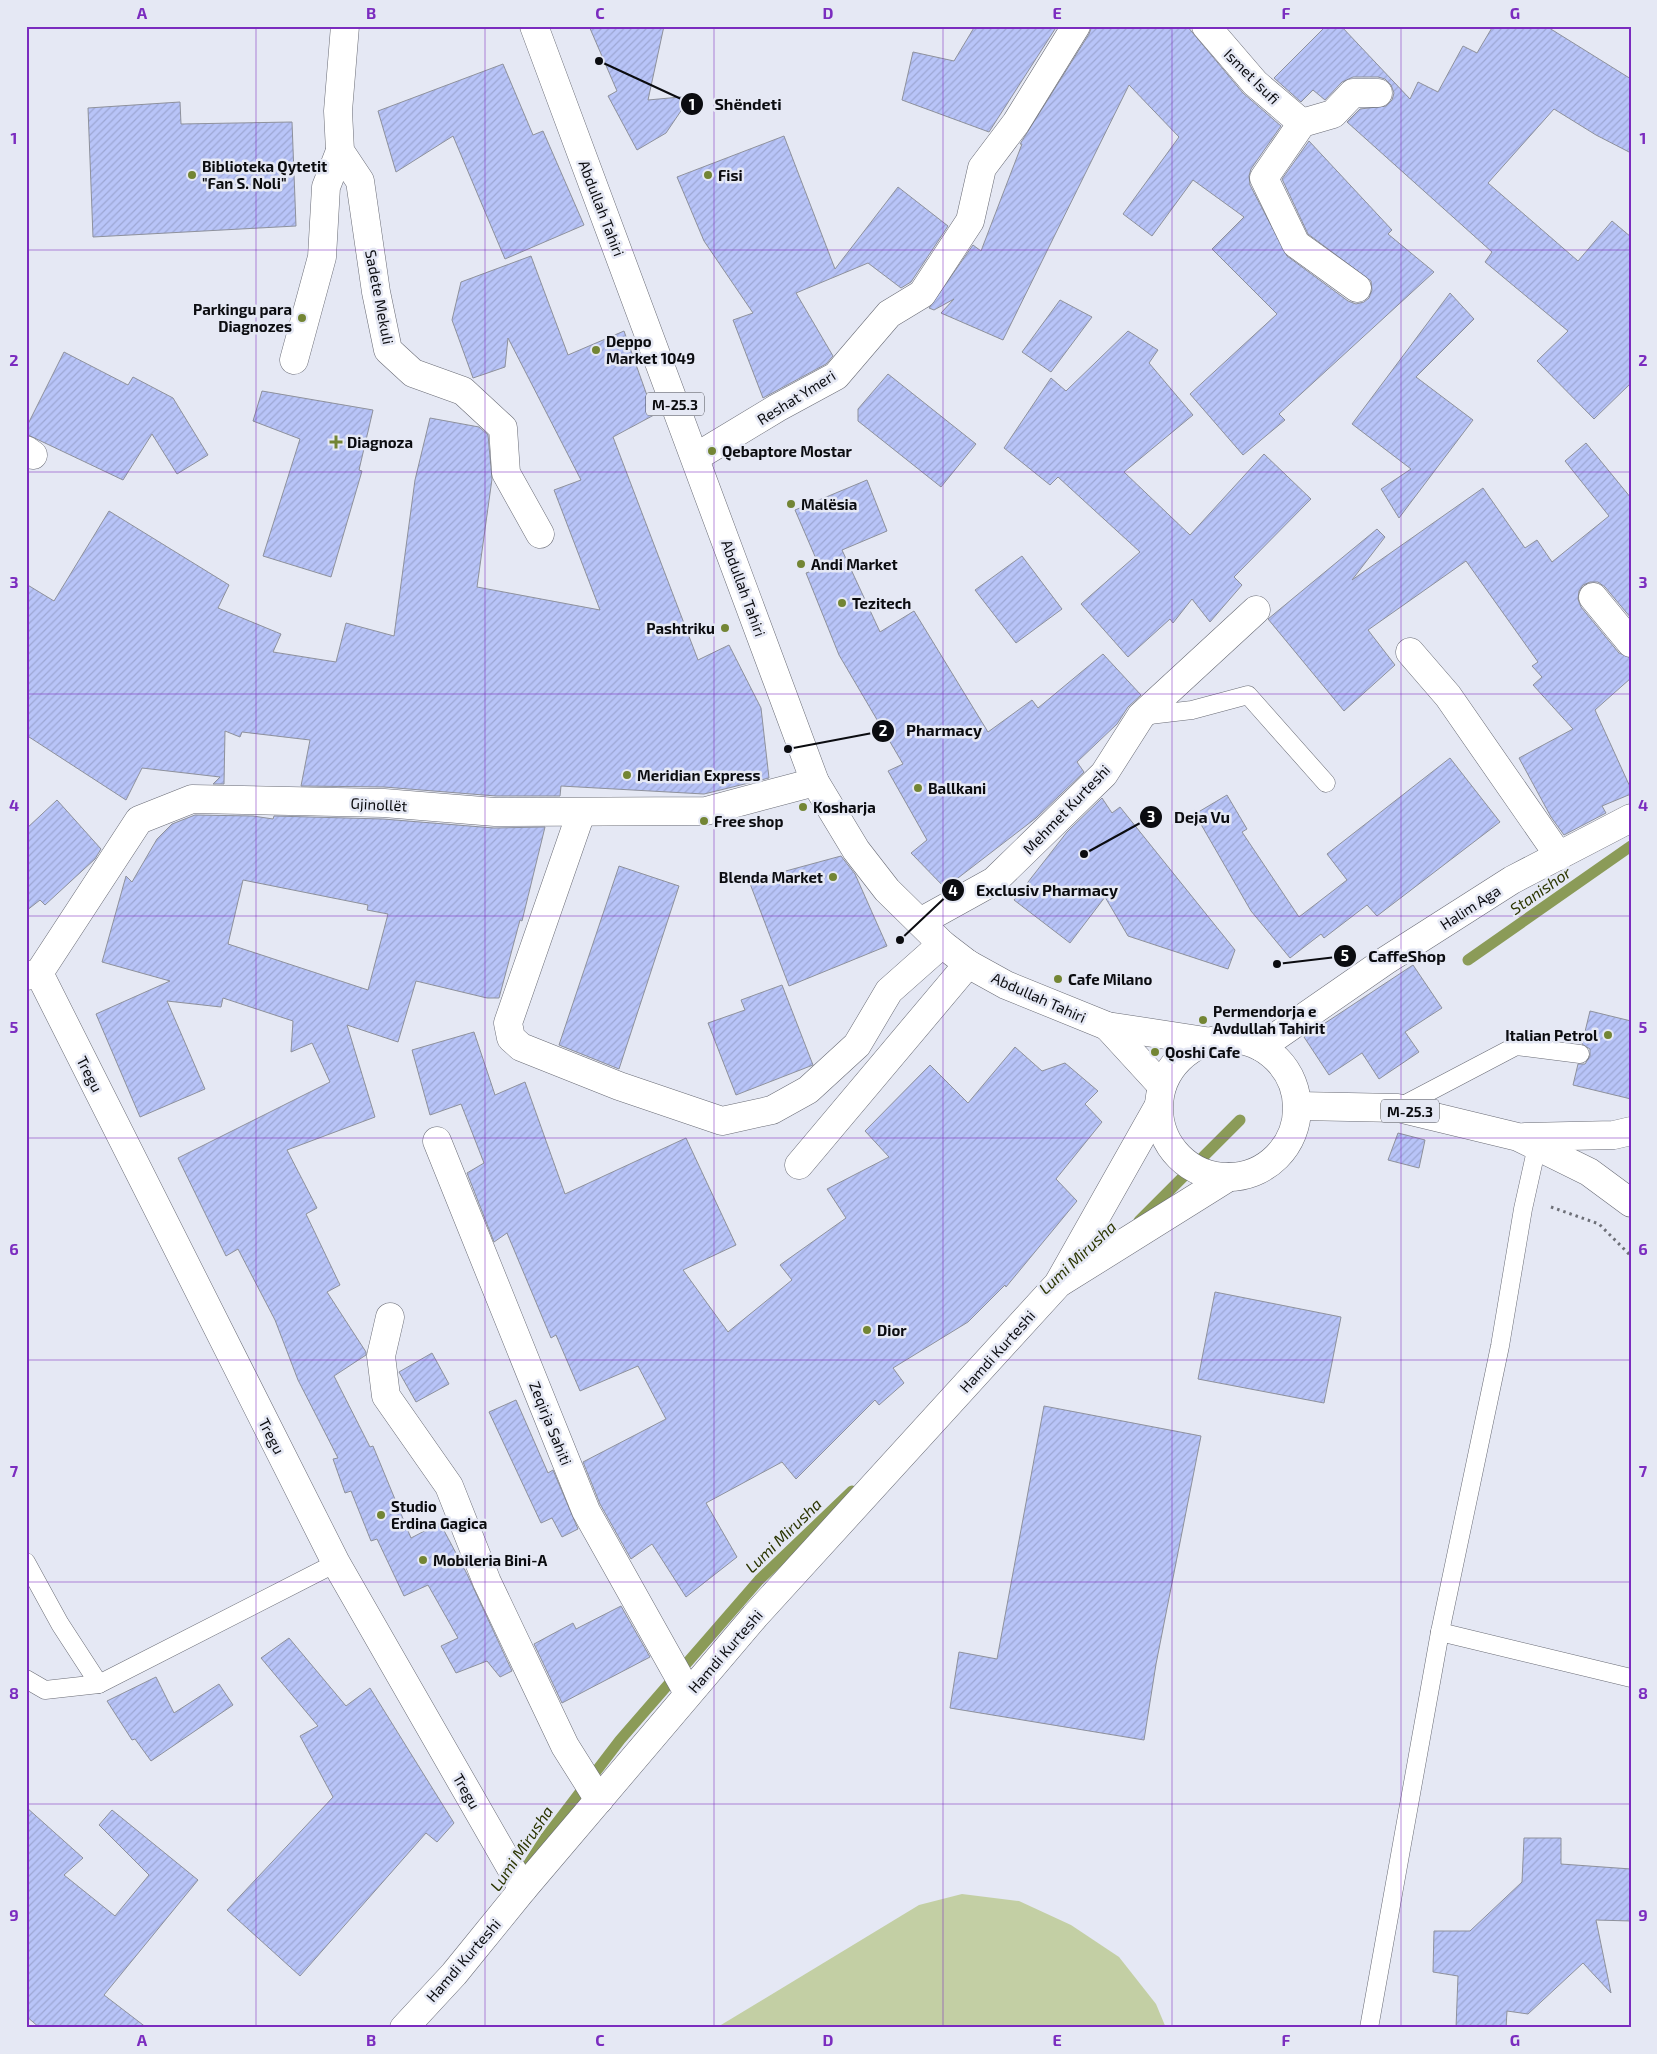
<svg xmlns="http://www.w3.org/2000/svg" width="1657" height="2054" font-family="'Exo 2',sans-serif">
<defs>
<pattern id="building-hatch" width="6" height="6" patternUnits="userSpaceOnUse" patternTransform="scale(1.25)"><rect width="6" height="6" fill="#b8c4f8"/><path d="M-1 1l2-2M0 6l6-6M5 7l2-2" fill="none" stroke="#9da7d4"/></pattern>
</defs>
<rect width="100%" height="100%" fill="#e5e8f4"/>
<!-- park -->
<path fill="#c3cfa4" d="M 962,1894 L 1019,1901 L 1071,1925 L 1119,1957 L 1156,2004 L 1166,2028 L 716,2028 L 919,1905 Z"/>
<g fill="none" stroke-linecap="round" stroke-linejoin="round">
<!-- stream -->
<g stroke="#8b9b58" stroke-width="11">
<path d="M 1468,960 L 1631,846"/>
<path d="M 1139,1221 L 1240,1120"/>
<path d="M 528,1865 L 546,1837 L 620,1740 L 759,1580 L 852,1491"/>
</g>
</g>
<!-- building -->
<g fill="url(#building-hatch)" stroke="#8e919c" fill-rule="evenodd">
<path d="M 589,26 L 664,26 L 648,100 L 691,96 L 666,133 L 637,150 L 608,96 L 617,91 Z"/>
<path d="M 975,26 L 1057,26 L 989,132 L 902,100 L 913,52 L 954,61 Z"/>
<path d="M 1092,26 L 1187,26 L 1243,93 L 1281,126 L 1251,169 L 1249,176 L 1250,185 L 1287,256 L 1348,301 L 1356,304 L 1364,302 L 1369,298 L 1372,290 L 1371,281 L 1308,234 L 1282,179 L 1309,141 L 1392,230 L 1388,234 L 1434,272 L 1279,414 L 1285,420 L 1243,455 L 1190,394 L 1277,314 L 1212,249 L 1244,217 L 1193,180 L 1152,236 L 1123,214 L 1179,137 L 1129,85 L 1003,340 L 941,313 L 954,299 L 934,310 L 929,308 L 973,245 L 981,251 L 1022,144 L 1020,144 L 1089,34 Z"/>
<path d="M 1326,26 L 1341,26 L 1410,99 L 1418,82 L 1438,92 L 1463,46 L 1477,53 L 1493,26 L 1546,26 L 1631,79 L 1631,153 L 1596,135 L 1554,109 L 1488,183 L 1578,261 L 1612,221 L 1631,237 L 1631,383 L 1594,419 L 1537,361 L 1568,331 L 1485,262 L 1492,252 L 1347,122 L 1360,109 L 1386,106 L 1392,100 L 1394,93 L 1391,85 L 1385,79 L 1378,77 L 1353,77 L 1342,82 L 1325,100 L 1313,90 L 1301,102 L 1274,78 Z"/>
<path d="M 503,64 L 533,135 L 543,131 L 584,225 L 505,259 L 453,136 L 396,172 L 378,111 Z"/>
<path d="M 180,102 L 181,124 L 292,122 L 296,226 L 93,237 L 88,108 Z"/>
<path d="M 784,136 L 835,269 L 898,187 L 948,226 L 911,282 L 901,288 L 868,263 L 796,293 L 833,356 L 826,364 L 763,398 L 733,320 L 753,313 L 704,241 L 677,177 Z"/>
<path d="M 531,256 L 568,355 L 624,331 L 654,415 L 613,437 L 698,660 L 729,645 L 761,708 L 769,778 L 704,794 L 561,786 L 560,796 L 496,796 L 384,787 L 301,786 L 310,740 L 242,732 L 240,737 L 225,731 L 224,784 L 213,784 L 220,777 L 142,768 L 126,800 L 26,735 L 26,584 L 54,601 L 109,511 L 229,585 L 218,608 L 281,634 L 273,652 L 336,662 L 346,623 L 394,636 L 415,480 L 430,418 L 479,427 L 488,435 L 492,479 L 477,587 L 600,610 L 554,490 L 581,480 L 508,338 L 505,367 L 473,378 L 452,320 L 461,282 Z"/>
<path d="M 1450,293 L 1474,319 L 1416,377 L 1473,420 L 1399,518 L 1381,489 L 1411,469 L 1352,424 Z"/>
<path d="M 1060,300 L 1092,317 L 1051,372 L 1022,352 Z"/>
<path d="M 1128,331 L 1158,350 L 1149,363 L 1193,415 L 1124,472 L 1190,535 L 1264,454 L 1311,499 L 1234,577 L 1242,585 L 1210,622 L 1192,599 L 1173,623 L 1170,619 L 1128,657 L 1081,604 L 1140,552 L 1058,477 L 1050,485 L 1004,448 L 1051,378 L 1066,391 Z"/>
<path d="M 64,352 L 128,385 L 133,377 L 173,398 L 208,455 L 177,474 L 152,434 L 123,480 L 26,434 L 26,428 Z"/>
<path d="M 888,374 L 976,444 L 941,487 L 858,421 L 858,409 Z"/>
<path d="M 262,391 L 373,410 L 359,470 L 362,471 L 331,577 L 263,556 L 300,439 L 253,421 Z"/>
<path d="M 1586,443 L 1631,498 L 1631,618 L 1605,587 L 1598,582 L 1590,582 L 1583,585 L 1579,591 L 1578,599 L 1581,607 L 1619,653 L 1631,658 L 1631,678 L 1595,710 L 1631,789 L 1631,794 L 1602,806 L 1606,813 L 1564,835 L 1551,817 L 1519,758 L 1573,729 L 1533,685 L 1542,677 L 1532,666 L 1538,662 L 1466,561 L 1368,630 L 1395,665 L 1344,711 L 1268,619 L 1377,529 L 1385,537 L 1352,580 L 1483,488 L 1525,548 L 1537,540 L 1552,562 L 1609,516 L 1565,461 Z"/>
<path d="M 867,480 L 887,531 L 842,550 L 880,632 L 914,611 L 988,732 L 1032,700 L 1038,708 L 1103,654 L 1141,695 L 1128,707 L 1117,724 L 1077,762 L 1084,772 L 1036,818 L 945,888 L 911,853 L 927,840 L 888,771 L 903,764 L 839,655 L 806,573 L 820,568 L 795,510 Z"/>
<path d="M 1022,556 L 1062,609 L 1016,643 L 975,590 Z"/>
<path d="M 1450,758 L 1500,822 L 1377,916 L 1367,905 L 1324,938 L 1321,934 L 1290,958 L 1251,911 L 1195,814 L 1227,795 L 1247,829 L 1242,832 L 1299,917 L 1347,880 L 1327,854 Z"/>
<path d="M 1102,798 L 1112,813 L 1120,807 L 1235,950 L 1228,969 L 1128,936 L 1105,897 L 1070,943 L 1014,900 L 1067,832 Z"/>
<path d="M 57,800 L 101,849 L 95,859 L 45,905 L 40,900 L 26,911 L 26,829 Z"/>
<path d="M 195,815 L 253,816 L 273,819 L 274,816 L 383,819 L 494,828 L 545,827 L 522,921 L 520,920 L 499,998 L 487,998 L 416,981 L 398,1042 L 347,1025 L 375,1117 L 287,1150 L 317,1208 L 306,1214 L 340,1285 L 327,1292 L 366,1352 L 366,1355 L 334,1376 L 370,1447 L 373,1446 L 411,1538 L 440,1523 L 467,1574 L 512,1671 L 500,1677 L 487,1661 L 456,1673 L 441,1646 L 458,1638 L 428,1585 L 404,1596 L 377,1539 L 371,1541 L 351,1491 L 345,1493 L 333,1459 L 338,1458 L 298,1380 L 275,1320 L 238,1249 L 226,1256 L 178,1158 L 330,1082 L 312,1043 L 291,1052 L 293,1021 L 223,998 L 221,1007 L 167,1001 L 205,1089 L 140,1117 L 96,1014 L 170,981 L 102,962 L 126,876 L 132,882 L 157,839 L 172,824 ZM 243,880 L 368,905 L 367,910 L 388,914 L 368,990 L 228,944 Z"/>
<path d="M 841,856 L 855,874 L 887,946 L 789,986 L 749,881 Z"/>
<path d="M 619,866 L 679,886 L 619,1069 L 559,1045 Z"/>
<path d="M 1413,965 L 1442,1008 L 1405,1032 L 1419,1052 L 1379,1079 L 1362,1053 L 1329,1075 L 1304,1037 Z"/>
<path d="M 782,985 L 813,1065 L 736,1095 L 708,1023 L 745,1010 L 741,1000 Z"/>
<path d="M 1590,1011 L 1631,1021 L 1631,1099 L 1573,1085 L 1578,1064 L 1585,1064 L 1590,1056 L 1590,1049 L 1582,1044 Z"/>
<path d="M 474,1032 L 495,1095 L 525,1082 L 565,1194 L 686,1138 L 736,1245 L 683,1270 L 728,1332 L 792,1280 L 780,1265 L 846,1218 L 827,1189 L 889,1157 L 865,1131 L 930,1065 L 968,1103 L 1015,1047 L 1042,1071 L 1065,1063 L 1098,1091 L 1085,1104 L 1102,1122 L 1056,1179 L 1077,1201 L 1006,1287 L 1005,1285 L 968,1322 L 893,1368 L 904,1383 L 879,1405 L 875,1400 L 796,1479 L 782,1462 L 706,1503 L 737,1557 L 686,1597 L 652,1544 L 631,1559 L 600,1504 L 583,1462 L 666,1419 L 638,1366 L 580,1391 L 556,1335 L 551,1338 L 507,1233 L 494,1242 L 467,1173 L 484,1163 L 461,1104 L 430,1115 L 412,1050 Z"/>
<path d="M 1398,1133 L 1425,1140 L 1419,1168 L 1388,1160 Z"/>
<path d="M 1215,1292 L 1341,1317 L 1324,1403 L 1198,1379 Z"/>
<path d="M 432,1353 L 449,1384 L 416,1402 L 399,1372 Z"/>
<path d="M 516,1400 L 548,1473 L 553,1470 L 578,1529 L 562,1537 L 552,1518 L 541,1523 L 489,1412 Z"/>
<path d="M 1044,1406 L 1201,1436 L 1156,1664 L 1144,1740 L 950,1708 L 959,1652 L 997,1659 Z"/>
<path d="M 621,1606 L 650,1657 L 562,1703 L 534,1644 L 573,1623 L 576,1629 Z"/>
<path d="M 289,1638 L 346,1706 L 370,1688 L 454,1823 L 437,1842 L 426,1833 L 300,1976 L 227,1910 L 333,1797 L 300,1736 L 318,1726 L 261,1658 Z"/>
<path d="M 156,1677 L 174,1713 L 219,1684 L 233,1705 L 151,1761 L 135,1739 L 132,1740 L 107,1701 Z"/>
<path d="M 26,1807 L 83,1858 L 64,1875 L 115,1916 L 149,1875 L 99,1825 L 112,1810 L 198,1880 L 104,1995 L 147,2028 L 40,2028 L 26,2016 Z"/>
<path d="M 1524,1838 L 1561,1838 L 1561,1864 L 1631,1869 L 1631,1921 L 1596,1920 L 1611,1993 L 1583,1963 L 1528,2014 L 1507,2011 L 1506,2028 L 1456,2028 L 1458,1976 L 1433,1972 L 1434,1931 L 1470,1931 L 1522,1882 Z"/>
</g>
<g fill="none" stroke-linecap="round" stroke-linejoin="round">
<!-- service casing -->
<g stroke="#696b75" stroke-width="19">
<g id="service">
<path d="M 1141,716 L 1192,710 L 1248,695 L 1326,783"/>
<path d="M 1398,1108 L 1516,1046 L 1580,1054"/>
<path d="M 26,1562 L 60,1624 L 99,1684 L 336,1563"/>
<path d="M 1440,1632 L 1631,1678"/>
<path d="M 26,1679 L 45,1690 L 99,1684"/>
<path d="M 1369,2028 L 1440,1632 L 1500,1346 L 1523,1209 L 1539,1137"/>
</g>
</g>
<!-- minor casing -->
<g stroke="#696b75" stroke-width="29">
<g id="minor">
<path d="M 345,26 L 338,111 L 340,151 L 360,181 L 376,292 L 388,350 L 413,373 L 463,391 L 503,428 L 506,473 L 540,534"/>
<path d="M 1206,26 L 1255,83 L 1302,123"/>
<path d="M 1357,288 L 1296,244 L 1264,178 L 1302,123 L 1333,114 L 1353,93 L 1378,93"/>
<path d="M 294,360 L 322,257 L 326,187 L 340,151"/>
<path d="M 26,450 L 33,455"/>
<path d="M 696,457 L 777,408 L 836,376 L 889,314 L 922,294 L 970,221 L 982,168 L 1016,123 L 1076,26"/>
<path d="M 1593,597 L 1631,643"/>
<path d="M 1410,652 L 1448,696 L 1559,856"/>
<path d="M 581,813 L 508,1023 L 511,1038 L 521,1047 L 619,1086 L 722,1121 L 772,1110 L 808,1090 L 857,1045 L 889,991 L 942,944"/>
<path d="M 920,922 L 994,881 L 1104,774 L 1141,716 L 1256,610"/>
<path d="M 39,973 L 336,1563 L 523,1889"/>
<path d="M 26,976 L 39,973 L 139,820 L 192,799 L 384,803 L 495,812 L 706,811 L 815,782"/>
<path d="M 1261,1047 L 1385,961 L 1512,880 L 1631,818"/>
<path d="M 437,1141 L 586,1511 L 688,1693"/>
<path d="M 799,1165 L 968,964"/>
<path d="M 390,1317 L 381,1356 L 386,1396 L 449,1486 L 487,1582 L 565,1746 L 599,1800"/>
</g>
</g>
<!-- secondary casing -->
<g stroke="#696b75" stroke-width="29">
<g id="secondary">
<path d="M 1061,1282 L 1229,1177"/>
<path d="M 404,2028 L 454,1974 L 523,1889 L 755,1616 L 1058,1284 L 1158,1107"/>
</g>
</g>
<!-- primary casing -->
<g stroke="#696b75" stroke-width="29">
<g id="primary">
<path d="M 534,26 L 815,782 L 856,850 L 887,890 L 942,944 L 968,964 L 1006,985 L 1107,1026 L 1205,1041"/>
<path d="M 1107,1026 L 1162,1086"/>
<circle cx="1228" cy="1108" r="69"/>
<path d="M 1299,1106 L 1398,1108 L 1518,1137 L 1589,1172 L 1631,1203"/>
<path d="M 1525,1137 L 1614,1135 L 1631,1131"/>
</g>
</g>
<!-- path -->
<path stroke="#6d6f77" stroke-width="3" stroke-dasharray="2.5 4" stroke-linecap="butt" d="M 1551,1207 L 1599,1224 L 1631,1256"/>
<!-- service -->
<use href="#service" stroke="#fff" stroke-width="18"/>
<!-- minor -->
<use href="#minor" stroke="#fff" stroke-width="28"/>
<!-- secondary -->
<use href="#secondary" stroke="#fff" stroke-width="28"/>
<!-- primary -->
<use href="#primary" stroke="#fff" stroke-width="28"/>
</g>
<!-- grid -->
<path fill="none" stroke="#7b2cbf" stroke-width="1" stroke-opacity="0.55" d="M 256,26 L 256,2028M 485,26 L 485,2028M 714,26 L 714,2028M 943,26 L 943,2028M 1172,26 L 1172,2028M 1401,26 L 1401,2028M 26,250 L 1631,250M 26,472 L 1631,472M 26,694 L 1631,694M 26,916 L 1631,916M 26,1138 L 1631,1138M 26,1360 L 1631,1360M 26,1582 L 1631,1582M 26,1804 L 1631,1804"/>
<!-- markers -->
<g fill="#738534" stroke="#e5e8f4" stroke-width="2">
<circle cx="192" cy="175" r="5"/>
<circle cx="708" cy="175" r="5"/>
<circle cx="302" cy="318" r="5"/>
<circle cx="596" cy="350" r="5"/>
<path d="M333.5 434.5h5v5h5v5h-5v5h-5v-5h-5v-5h5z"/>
<circle cx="712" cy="451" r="5"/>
<circle cx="791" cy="504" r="5"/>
<circle cx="801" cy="564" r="5"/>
<circle cx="842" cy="603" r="5"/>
<circle cx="725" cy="628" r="5"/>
<circle cx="627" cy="775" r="5"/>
<circle cx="918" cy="788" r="5"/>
<circle cx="803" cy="807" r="5"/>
<circle cx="704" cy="821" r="5"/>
<circle cx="833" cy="877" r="5"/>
<circle cx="1058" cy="979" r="5"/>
<circle cx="1203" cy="1020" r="5"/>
<circle cx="1608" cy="1035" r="5"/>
<circle cx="1155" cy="1052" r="5"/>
<circle cx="867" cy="1330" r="5"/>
<circle cx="381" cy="1515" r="5"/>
<circle cx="423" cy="1560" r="5"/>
</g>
<g text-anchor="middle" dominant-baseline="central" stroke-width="5" stroke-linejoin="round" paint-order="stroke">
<!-- shield labels -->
<g fill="#e5e8f4" stroke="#4c4e54" stroke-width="1">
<rect x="646" y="392.5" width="58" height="23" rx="4"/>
<rect x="1381" y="1099.5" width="58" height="23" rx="4"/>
</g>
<g font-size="14" font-weight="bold" fill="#0b0c10">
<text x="675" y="404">M-25.3</text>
<text x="1410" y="1111">M-25.3</text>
</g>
<!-- street labels -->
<g font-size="15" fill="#0b0c10" stroke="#e5e8f4">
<text transform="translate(1252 76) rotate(45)">Ismet Isufi</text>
<text transform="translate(602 208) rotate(69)">Abdullah Tahiri</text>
<text transform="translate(380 297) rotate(79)">Sadete Mekuli</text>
<text transform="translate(796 397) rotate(-32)">Reshat Ymeri</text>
<text transform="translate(744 588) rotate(70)">Abdullah Tahiri</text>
<text transform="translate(379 804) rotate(3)">Gjinollët</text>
<text transform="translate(1066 809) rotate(-46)">Mehmet Kurteshi</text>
<text transform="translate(1470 907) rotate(-33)">Halim Aga</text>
<text transform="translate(1039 997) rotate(24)">Abdullah Tahiri</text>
<text transform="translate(90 1074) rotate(63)">Tregu</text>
<text transform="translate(997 1351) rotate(-48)">Hamdi Kurteshi</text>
<text transform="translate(551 1423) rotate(68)">Zeqirja Sahiti</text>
<text transform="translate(272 1436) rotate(63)">Tregu</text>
<text transform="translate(725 1651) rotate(-49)">Hamdi Kurteshi</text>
<text transform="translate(467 1791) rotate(60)">Tregu</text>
<text transform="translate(463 1960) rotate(-49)">Hamdi Kurteshi</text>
</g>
<!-- poi labels -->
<g font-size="15" font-weight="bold" fill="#0b0c10" stroke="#e5e8f4" text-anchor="start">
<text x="202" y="166">Biblioteka Qytetit<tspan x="202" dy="17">"Fan S. Noli"</tspan></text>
<text x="718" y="175">Fisi</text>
<text x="292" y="309" text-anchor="end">Parkingu para<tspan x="292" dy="17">Diagnozes</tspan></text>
<text x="606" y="341">Deppo<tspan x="606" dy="17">Market 1049</tspan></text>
<text x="347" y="442">Diagnoza</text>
<text x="722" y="451">Qebaptore Mostar</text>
<text x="801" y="504">Malësia</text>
<text x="811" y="564">Andi Market</text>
<text x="852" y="603">Tezitech</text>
<text x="715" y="628" text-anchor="end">Pashtriku</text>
<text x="637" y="775">Meridian Express</text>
<text x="928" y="788">Ballkani</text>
<text x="813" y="807">Kosharja</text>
<text x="714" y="821">Free shop</text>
<text x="823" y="877" text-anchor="end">Blenda Market</text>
<text x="1068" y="979">Cafe Milano</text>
<text x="1213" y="1011">Permendorja e<tspan x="1213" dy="17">Avdullah Tahirit</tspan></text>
<text x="1598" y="1035" text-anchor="end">Italian Petrol</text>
<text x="1165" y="1052">Qoshi Cafe</text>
<text x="877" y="1330">Dior</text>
<text x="391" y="1506">Studio<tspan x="391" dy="17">Erdina Gagica</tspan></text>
<text x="433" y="1560">Mobileria Bini-A</text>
</g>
<!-- water labels -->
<g font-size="16" font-style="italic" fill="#2b3500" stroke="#e5e8f4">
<text transform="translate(1540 890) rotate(-35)">Stanishor</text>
<text transform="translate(1077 1257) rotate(-43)">Lumi Mirusha</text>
<text transform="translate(783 1535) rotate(-44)">Lumi Mirusha</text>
<text transform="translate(521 1848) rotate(-56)">Lumi Mirusha</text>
</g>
</g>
<!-- callouts -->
<path fill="none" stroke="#0b0c10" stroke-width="2" d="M599 61L692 104M788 749L883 731M1084 854L1151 817M900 940L953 890M1277 964L1345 956"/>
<g fill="#0b0c10" stroke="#e5e8f4" stroke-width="2">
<circle cx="599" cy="61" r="5"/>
<circle cx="788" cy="749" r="5"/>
<circle cx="1084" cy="854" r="5"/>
<circle cx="900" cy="940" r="5"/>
<circle cx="1277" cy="964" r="5"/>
<circle cx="692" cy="104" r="12"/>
<circle cx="883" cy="731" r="12"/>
<circle cx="1151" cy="817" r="12"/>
<circle cx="953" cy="890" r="12"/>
<circle cx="1345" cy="956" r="12"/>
</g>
<g font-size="15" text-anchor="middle" font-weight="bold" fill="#fff">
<text x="692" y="110">1</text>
<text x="883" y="736">2</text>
<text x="1151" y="822">3</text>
<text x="953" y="896">4</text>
<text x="1345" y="961">5</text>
</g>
<g font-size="16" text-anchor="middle" font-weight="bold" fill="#0b0c10" stroke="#e5e8f4" stroke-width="5" stroke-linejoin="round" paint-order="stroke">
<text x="748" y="110">Shëndeti</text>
<text x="944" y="736">Pharmacy</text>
<text x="1202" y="823">Deja Vu</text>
<text x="1047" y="896">Exclusiv Pharmacy</text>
<text x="1407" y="962">CaffeShop</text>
</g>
<!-- border -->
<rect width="1657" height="2054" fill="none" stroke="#e5e8f4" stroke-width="55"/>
<rect x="28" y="28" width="1602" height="1998" fill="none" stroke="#7b2cbf" stroke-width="2"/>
<g font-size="16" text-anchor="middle" font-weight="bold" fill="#7b2cbf">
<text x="142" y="19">A</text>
<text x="371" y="19">B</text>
<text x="600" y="19">C</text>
<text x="828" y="19">D</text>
<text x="1057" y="19">E</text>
<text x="1286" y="19">F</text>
<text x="1515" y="19">G</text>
<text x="14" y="144">1</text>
<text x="1643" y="144">1</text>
<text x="14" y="366">2</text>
<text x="1643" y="366">2</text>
<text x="14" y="588">3</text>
<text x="1643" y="588">3</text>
<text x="14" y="811">4</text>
<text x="1643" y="811">4</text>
<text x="14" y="1033">5</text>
<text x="1643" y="1033">5</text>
<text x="14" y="1255">6</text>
<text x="1643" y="1255">6</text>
<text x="14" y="1477">7</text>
<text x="1643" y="1477">7</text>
<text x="14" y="1699">8</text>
<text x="1643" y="1699">8</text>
<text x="14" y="1921">9</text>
<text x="1643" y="1921">9</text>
<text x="142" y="2046">A</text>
<text x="371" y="2046">B</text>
<text x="600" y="2046">C</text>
<text x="828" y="2046">D</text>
<text x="1057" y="2046">E</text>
<text x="1286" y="2046">F</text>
<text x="1515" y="2046">G</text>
</g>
</svg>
